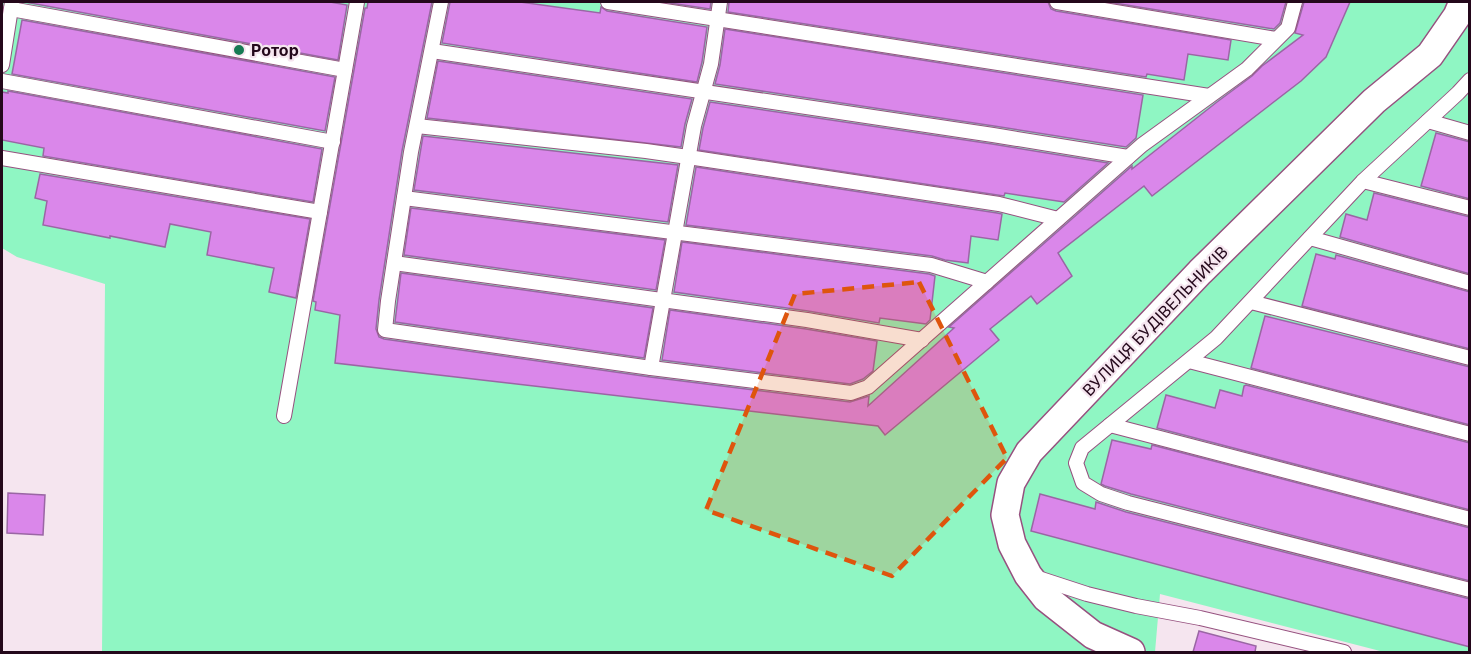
<svg xmlns="http://www.w3.org/2000/svg" width="1471" height="654" font-family="Inter,sans-serif">
<rect width="100%" height="100%" fill="#f5e5ef"/>
<!-- green -->
<path fill="#8ff6c3" d="M 2,2 L 1469,2 L 1469,652 L 1384,652 L 1160,594 L 1155,652 L 102,652 L 105,284 L 17,257 L 2,248 Z"/>
<!-- building -->
<g fill="#da87ea" stroke="#9a66a4" stroke-width="1.5">
<path d="M 25,2 L 330,2 L 347,5 L 338,60 Z"/>
<path d="M 368,2 L 432,2 L 402,151 L 379,300 L 376,329 L 379,337 L 384,339 L 650,377 L 850,402 L 869,396 L 868,406 L 954,328 L 949,327 L 1132,166 L 1132,169 L 1217,102 L 1252,76 L 1262,66 L 1303,35 L 1295,33 L 1304,2 L 1350,2 L 1326,57 L 1301,81 L 1152,196 L 1144,186 L 1058,253 L 1072,276 L 1037,304 L 1031,296 L 990,329 L 999,340 L 885,435 L 878,426 L 335,363 L 340,315 L 315,310 L 316,302 L 313,301 L 365,8 L 367,8 Z"/>
<path d="M 450,2 L 520,2 L 600,13 L 601,7 L 607,11 L 707,27 L 702,62 L 697,82 L 442,43 Z"/>
<path d="M 663,2 L 711,2 L 710,9 Z"/>
<path d="M 729,2 L 1048,2 L 1051,9 L 1056,11 L 1231,40 L 1228,60 L 1188,54 L 1184,80 L 1147,74 L 1146,77 L 728,12 Z"/>
<path d="M 1108,2 L 1286,2 L 1280,23 L 1274,29 Z"/>
<path d="M 22,20 L 335,77 L 325,131 L 12,74 Z"/>
<path d="M 725,29 L 1143,95 L 1136,138 L 1126,147 L 994,126 L 715,84 L 720,65 Z"/>
<path d="M 438,61 L 692,99 L 685,124 L 681,147 L 427,118 Z"/>
<path d="M 8,91 L 322,149 L 313,202 L 43,156 L 44,148 L 2,140 L 2,92 L 8,93 Z"/>
<path d="M 710,102 L 992,144 L 1108,163 L 1064,202 L 1005,193 L 1004,196 L 699,150 L 703,128 Z"/>
<path d="M 1436,133 L 1470,142 L 1470,199 L 1421,186 Z"/>
<path d="M 423,136 L 678,165 L 668,222 L 414,190 Z"/>
<path d="M 696,167 L 997,213 L 1002,214 L 998,240 L 971,236 L 968,263 L 945,260 L 932,256 L 686,225 Z"/>
<path d="M 40,174 L 310,219 L 296,298 L 269,292 L 274,268 L 207,255 L 211,232 L 170,224 L 165,247 L 110,236 L 110,238 L 43,225 L 47,201 L 35,198 Z"/>
<path d="M 1374,193 L 1470,217 L 1470,274 L 1340,237 L 1346,214 L 1367,220 Z"/>
<path d="M 411,208 L 665,240 L 656,290 L 404,255 Z"/>
<path d="M 682,242 L 929,274 L 935,276 L 930,320 L 926,324 L 880,318 L 879,323 L 808,311 L 674,292 Z"/>
<path d="M 1316,254 L 1335,259 L 1336,255 L 1470,292 L 1470,349 L 1302,306 Z"/>
<path d="M 401,273 L 653,308 L 644,358 L 395,322 Z"/>
<path d="M 670,310 L 806,329 L 877,341 L 873,371 L 863,379 L 850,384 L 662,360 Z"/>
<path d="M 1265,316 L 1470,367 L 1470,425 L 1251,368 Z"/>
<path d="M 1246,385 L 1470,443 L 1470,510 L 1157,428 L 1166,395 L 1215,408 L 1220,390 L 1242,396 L 1244,386 Z"/>
<path d="M 1112,440 L 1151,449 L 1152,445 L 1470,528 L 1470,581 L 1131,494 L 1105,486 L 1101,484 Z"/>
<path d="M 8,493 L 45,495 L 43,535 L 7,533 Z"/>
<path d="M 1040,494 L 1095,509 L 1096,502 L 1126,512 L 1470,599 L 1470,647 L 1031,531 Z"/>
<path d="M 1199,631 L 1256,646 L 1255,652 L 1193,652 Z"/>
</g>
<g fill="none" stroke-linecap="round" stroke-linejoin="round">
<!-- service casing -->
<g stroke="#96517f" stroke-width="16">
<g id="service">
<path d="M 441,2 L 411,152 L 388,301 L 385,330 L 651,368 L 851,393 L 868,387 L 1142,145 L 1247,69 L 1288,28 L 1295,2"/>
<path d="M 608,2 L 1209,96"/>
<path d="M 1057,2 L 1276,39"/>
<path d="M 11,9 L 345,70"/>
<path d="M 432,51 L 993,135 L 1128,157"/>
<path d="M 2,65 L 12,2"/>
<path d="M 1470,80 L 1458,93 L 1363,181 L 1216,338 L 1082,448 L 1076,463 L 1083,483 L 1101,494 L 1128,503 L 1470,590"/>
<path d="M 2,81 L 333,142"/>
<path d="M 1428,121 L 1470,133"/>
<path d="M 417,126 L 646,151 L 688,157 L 999,204 L 1058,219"/>
<path d="M 2,158 L 320,212"/>
<path d="M 1363,181 L 1470,208"/>
<path d="M 404,198 L 931,265 L 987,282"/>
<path d="M 1310,238 L 1470,283"/>
<path d="M 394,263 L 807,320 L 922,340"/>
<path d="M 1251,302 L 1470,358"/>
<path d="M 1189,361 L 1470,434"/>
<path d="M 651,368 L 694,126 L 711,64 L 720,2"/>
<path d="M 284,416 L 357,2"/>
<path d="M 1110,425 L 1470,519"/>
<path d="M 1035,577 L 1087,594 L 1136,606 L 1200,618 L 1344,652"/>
</g>
</g>
<!-- minor casing -->
<g stroke="#96517f" stroke-width="30">
<path id="minor" d="M 1131,652 L 1093,635 L 1046,598 L 1028,575 L 1012,544 L 1005,515 L 1011,483 L 1029,452 L 1200,272 L 1374,101 L 1430,55 L 1457,16 L 1463,2"/>
</g>
<!-- service -->
<use href="#service" stroke="#fff" stroke-width="14"/>
<!-- minor -->
<use href="#minor" stroke="#fff" stroke-width="27"/>
</g>
<!-- marked area -->
<path fill="#de550d" fill-opacity="0.2" stroke="#de550d" stroke-width="4.5" stroke-dasharray="12 8" stroke-linejoin="round" d="M 919,282 L 1007,458 L 892,576 L 706,510 L 795,294 Z"/>
<!-- markers -->
<circle fill="#167a53" stroke="#f5e5ef" stroke-width="2" cx="239" cy="50" r="6"/>
<g text-anchor="middle" dominant-baseline="central" stroke-width="4.5" stroke-linejoin="round" paint-order="stroke">
<!-- poi labels -->
<g font-size="16" font-weight="bold" fill="#24081b" stroke="#f5e5ef" text-anchor="start">
<text x="251" y="50">Ротор</text>
</g>
<!-- street labels -->
<g font-size="16" fill="#24081b" stroke="#f5e5ef">
<text transform="translate(1155 321) rotate(-46)">ВУЛИЦЯ БУДІВЕЛЬНИКІВ</text>
</g>
</g>
<!-- border -->
<rect width="1471" height="654" fill="none" stroke="#24081b" stroke-width="6"/>
</svg>
